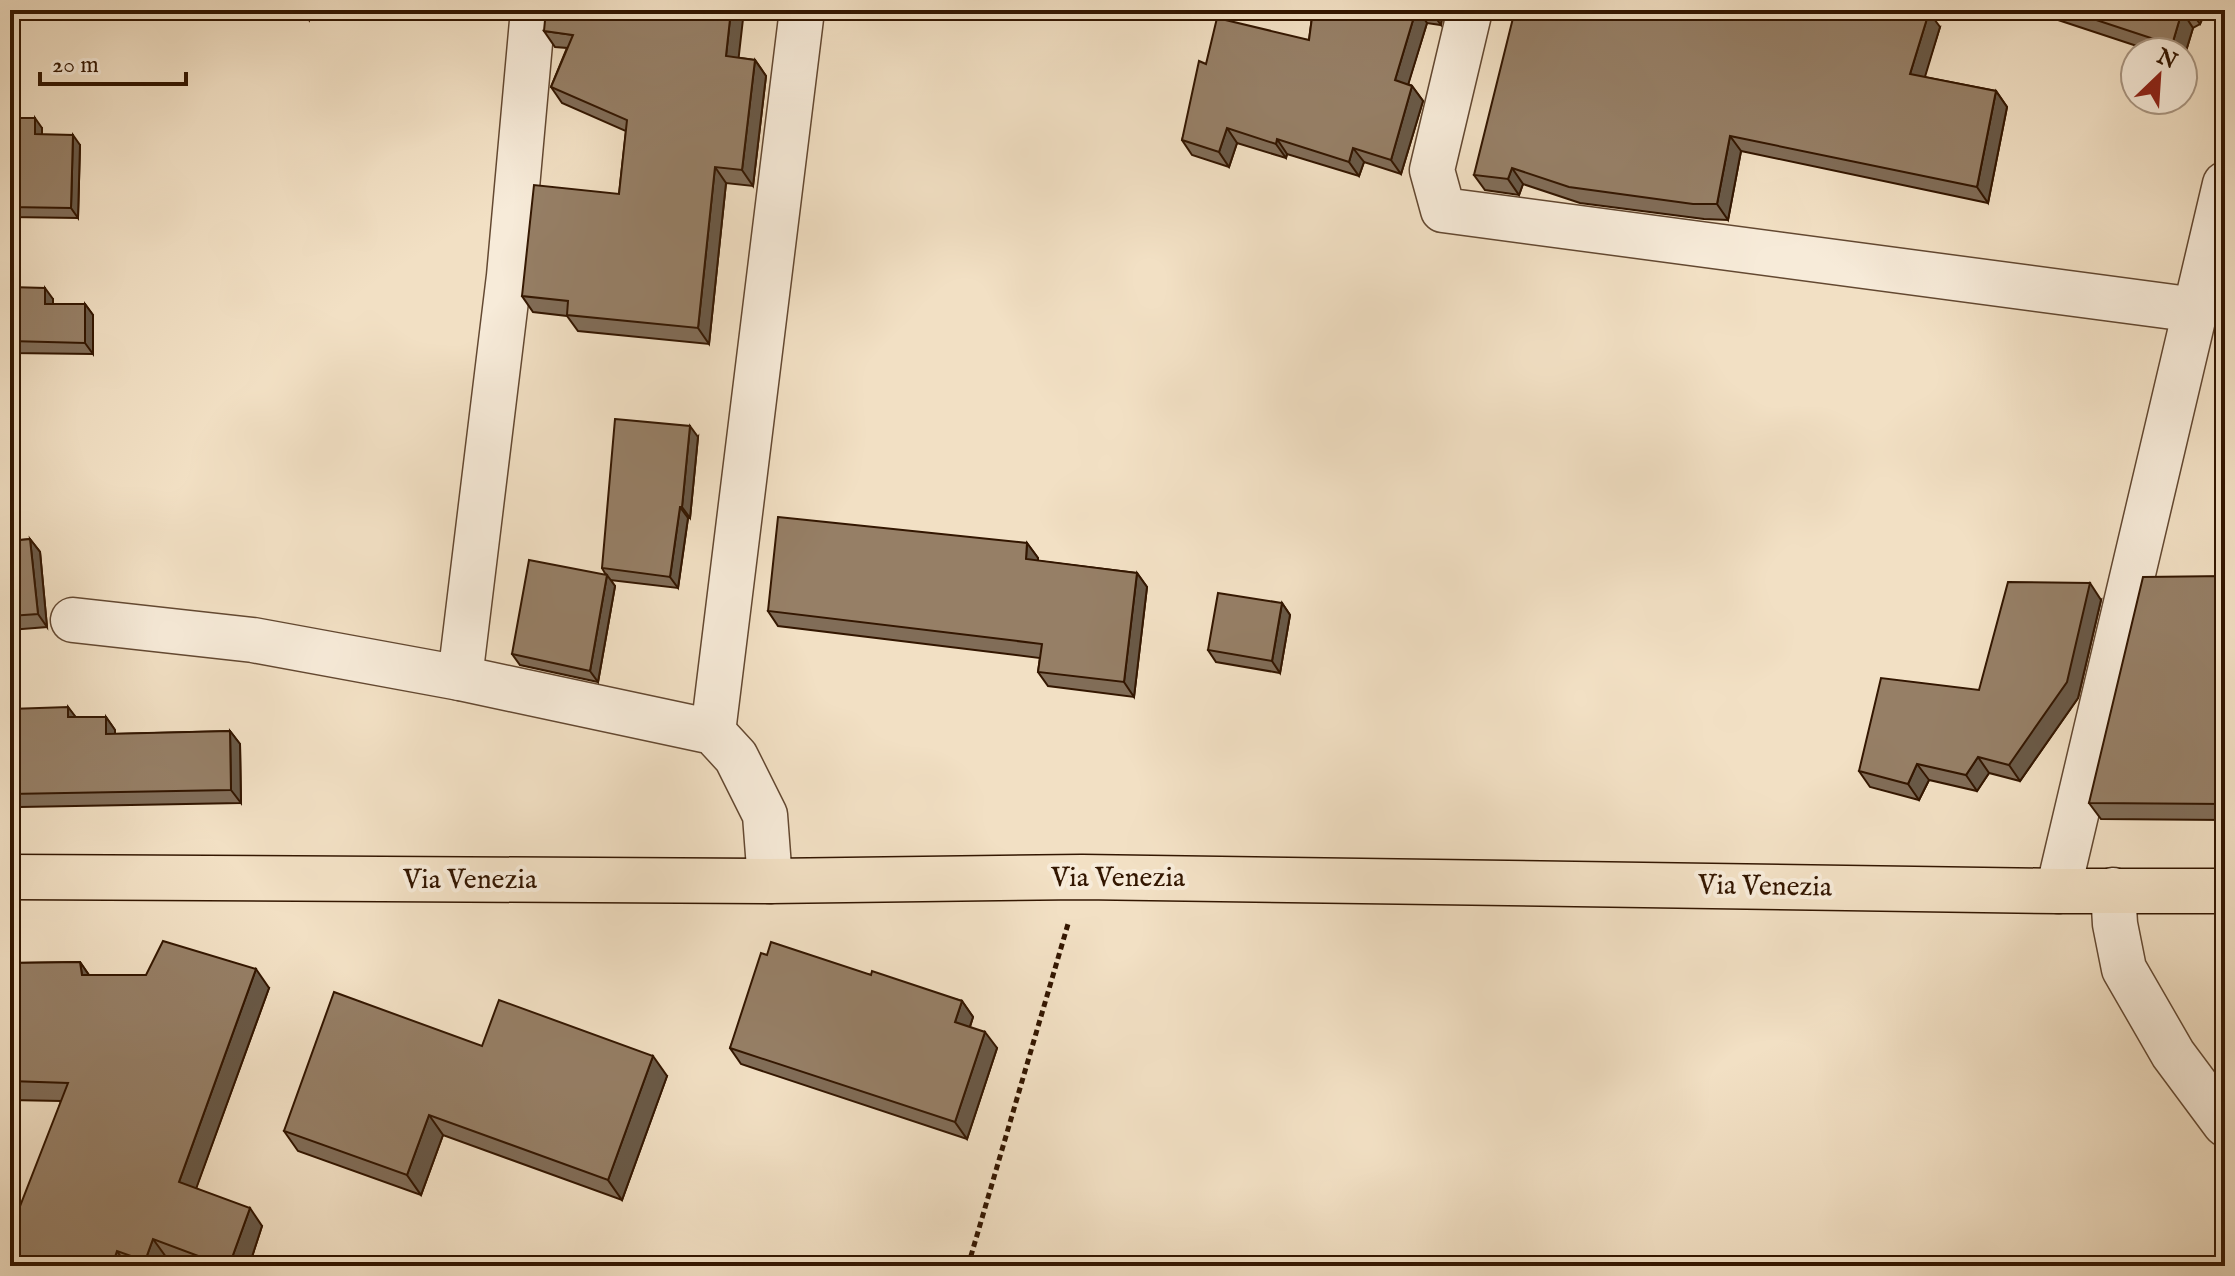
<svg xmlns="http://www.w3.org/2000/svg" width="2235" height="1276" font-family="'IM FELL English',serif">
<rect width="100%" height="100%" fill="#f2e0c4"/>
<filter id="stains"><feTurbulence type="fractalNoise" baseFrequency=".0025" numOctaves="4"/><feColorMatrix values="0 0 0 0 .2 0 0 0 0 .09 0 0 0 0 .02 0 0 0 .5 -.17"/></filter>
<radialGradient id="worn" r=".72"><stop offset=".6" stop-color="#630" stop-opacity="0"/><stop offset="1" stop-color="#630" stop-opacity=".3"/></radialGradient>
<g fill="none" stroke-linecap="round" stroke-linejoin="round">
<!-- minor casing -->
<g stroke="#634831" stroke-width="47">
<g id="minor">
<path d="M 1470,10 L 1432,170 L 1443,210 L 2196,310"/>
<path d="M 73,620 L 253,640 L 460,678 L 713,732 L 736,757 L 765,815 L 770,881"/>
<path d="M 460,678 L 509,276 L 533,10"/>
<path d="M 713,732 L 802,10"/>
<path d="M 2113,890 L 2115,924 L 2124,969 L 2173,1054 L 2225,1124"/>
<path d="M 2058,891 L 2225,184"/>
</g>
</g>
<!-- major casing -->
<g stroke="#331600" stroke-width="47">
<path id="major" d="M 10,877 L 770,881 L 1082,877 L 2058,891 L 2225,891"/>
</g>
<!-- path -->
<path stroke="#331600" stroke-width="5" stroke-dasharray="6 4" stroke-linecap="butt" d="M 968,1266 L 1068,924"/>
<!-- minor -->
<use href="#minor" stroke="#f7ebd9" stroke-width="44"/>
<!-- major -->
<use href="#major" stroke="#f2e0c4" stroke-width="44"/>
</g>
<!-- wall -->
<g fill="#816d58" stroke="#331600" stroke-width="2">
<path d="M 274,10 L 310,10 L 309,20 Z"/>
<path d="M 1313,10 L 1443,10 L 1441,25 L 1427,23 L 1408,84 L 1412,86 L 1423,101 L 1401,174 L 1364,162 L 1359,176 L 1287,154 L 1286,158 L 1237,143 L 1229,167 L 1192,155 L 1182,140 L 1206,64 L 1309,40 Z"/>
<path d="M 2028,10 L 2206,10 L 2200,24 L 2193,28 L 2183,61 L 2183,52 L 2155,52 Z"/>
<path d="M 1940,27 L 1924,77 L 1996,91 L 2007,107 L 1988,203 L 1741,151 L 1728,220 L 1704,219 L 1580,203 L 1523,184 L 1519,195 L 1485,190 L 1474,175 Z"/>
<path d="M 544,31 L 755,60 L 766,76 L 753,186 L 726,183 L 709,344 L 578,331 L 567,316 L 533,312 L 522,296 L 619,194 L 626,131 L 562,103 L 551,87 L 567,48 L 555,47 Z"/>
<path d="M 10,118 L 42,128 L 42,135 L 80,145 L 78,218 L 10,217 Z"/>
<path d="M 10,287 L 53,299 L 53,304 L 85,304 L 93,315 L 93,354 L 10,353 Z"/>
<path d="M 698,437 L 690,518 L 688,518 L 678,588 L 610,580 L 615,586 L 598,682 L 520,665 L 512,654 L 606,575 L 602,568 Z"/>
<path d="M 30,539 L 40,552 L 47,627 L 10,630 L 10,541 Z"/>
<path d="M 1027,543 L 1038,558 L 1038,561 L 1137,573 L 1147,587 L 1134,697 L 1048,686 L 1038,672 L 1040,658 L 778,626 L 768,611 Z"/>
<path d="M 2225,576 L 2225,820 L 2101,819 L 2089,803 Z"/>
<path d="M 2101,600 L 2078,698 L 2020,781 L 1989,773 L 1977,791 L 1929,780 L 1919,800 L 1870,787 L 1859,771 L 1979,690 Z"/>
<path d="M 1282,603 L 1290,615 L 1280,673 L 1216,662 L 1208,650 Z"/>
<path d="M 68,707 L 75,717 L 106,717 L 115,730 L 115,734 L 230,731 L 240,744 L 241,803 L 20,807 L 10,794 Z"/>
<path d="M 767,955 L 871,975 L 962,1001 L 973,1017 L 970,1027 L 997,1048 L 967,1139 L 741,1064 L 730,1048 Z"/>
<path d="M 80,962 L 89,975 L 269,988 L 196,1188 L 262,1226 L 249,1266 L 189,1266 L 166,1257 L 163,1266 L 10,1266 L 61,1101 L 10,1100 L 10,963 Z"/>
<path d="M 482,1046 L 667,1076 L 622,1200 L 443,1135 L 421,1195 L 298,1151 L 284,1131 Z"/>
</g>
<!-- shaded-wall -->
<g fill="#695947" stroke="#331600" stroke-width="2">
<path d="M 302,10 L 310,10 L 309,20 Z"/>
<path d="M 731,10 L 744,10 L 737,72 L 726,56 Z"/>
<path d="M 1416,10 L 1418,10 L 1427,23 L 1405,95 L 1395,80 Z"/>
<path d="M 1430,10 L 1443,10 L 1441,25 Z"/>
<path d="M 2190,10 L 2206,10 L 2200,24 Z"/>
<path d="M 2182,11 L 2193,28 L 2183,61 L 2183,52 L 2177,52 L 2172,45 Z"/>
<path d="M 1929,12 L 1940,27 L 1921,90 L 1910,74 Z"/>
<path d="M 755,60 L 766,76 L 753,186 L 742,170 Z"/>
<path d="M 1412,86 L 1423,101 L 1401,174 L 1391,160 Z"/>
<path d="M 1996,91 L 2007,107 L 1988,203 L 1977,187 Z"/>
<path d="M 35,118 L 42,128 L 42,145 L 35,134 Z"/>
<path d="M 1227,128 L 1237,143 L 1229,167 L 1219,152 Z"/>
<path d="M 73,135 L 80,145 L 78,218 L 71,208 Z"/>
<path d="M 1730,136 L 1741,151 L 1728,220 L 1717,204 Z"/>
<path d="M 1277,139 L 1287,154 L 1286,158 L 1276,144 Z"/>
<path d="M 1353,148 L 1364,162 L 1359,176 L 1349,162 Z"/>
<path d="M 715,167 L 726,183 L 709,344 L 698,328 Z"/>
<path d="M 1512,168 L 1523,184 L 1519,195 L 1508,179 Z"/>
<path d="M 45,288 L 53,299 L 53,315 L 45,304 Z"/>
<path d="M 85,304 L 93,315 L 93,354 L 85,343 Z"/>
<path d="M 690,426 L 698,437 L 690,518 L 682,507 Z"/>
<path d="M 680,507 L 688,518 L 678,588 L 670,577 Z"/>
<path d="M 30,539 L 40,552 L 47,627 L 38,614 Z"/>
<path d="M 1027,543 L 1038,558 L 1036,574 L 1026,559 Z"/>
<path d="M 1137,573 L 1147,587 L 1134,697 L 1124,682 Z"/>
<path d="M 607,575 L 615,586 L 598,682 L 590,671 Z"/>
<path d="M 2090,583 L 2101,600 L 2078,698 L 2020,781 L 2009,765 Z"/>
<path d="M 1282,603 L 1290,615 L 1280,673 L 1272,661 Z"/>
<path d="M 68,707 L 78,720 L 68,717 Z"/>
<path d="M 106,717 L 115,730 L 115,747 L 106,734 Z"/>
<path d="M 230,731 L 240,744 L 241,803 L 231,790 Z"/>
<path d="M 1978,757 L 1989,773 L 1977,791 L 1966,775 Z"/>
<path d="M 1917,764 L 1929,780 L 1919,800 L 1908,784 Z"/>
<path d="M 80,962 L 93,981 L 82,975 Z"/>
<path d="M 256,969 L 269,988 L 192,1200 L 179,1182 Z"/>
<path d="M 962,1001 L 973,1017 L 966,1038 L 955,1022 Z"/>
<path d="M 985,1032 L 997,1048 L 967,1139 L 955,1122 Z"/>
<path d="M 653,1056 L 667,1076 L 622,1200 L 608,1180 Z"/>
<path d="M 429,1115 L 443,1135 L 421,1195 L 407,1175 Z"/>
<path d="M 250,1208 L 262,1226 L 249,1266 L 229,1266 Z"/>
<path d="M 153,1239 L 166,1257 L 163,1266 L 148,1266 L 145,1261 Z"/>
<path d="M 117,1251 L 127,1266 L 112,1266 Z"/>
</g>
<!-- building -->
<g fill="#967f66" stroke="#331600" stroke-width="2">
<path d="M 546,10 L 731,10 L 726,56 L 755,60 L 742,170 L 715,167 L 698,328 L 567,315 L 568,301 L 522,296 L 534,185 L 619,194 L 627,120 L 551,87 L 573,35 L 544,31 Z"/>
<path d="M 1313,10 L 1416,10 L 1395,80 L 1412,86 L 1391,160 L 1353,148 L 1349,162 L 1277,139 L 1276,144 L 1227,128 L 1219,152 L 1182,140 L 1199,61 L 1206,64 L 1217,18 L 1309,40 Z"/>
<path d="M 1515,10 L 1922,10 L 1929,12 L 1910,74 L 1996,91 L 1977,187 L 1730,136 L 1717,204 L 1693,204 L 1569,187 L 1512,168 L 1508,179 L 1474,175 Z"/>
<path d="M 2066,10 L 2185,10 L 2182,11 L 2172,45 Z"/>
<path d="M 10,118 L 35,118 L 35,134 L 73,135 L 71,208 L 10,207 Z"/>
<path d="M 10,287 L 45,288 L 45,304 L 85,304 L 85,343 L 10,341 Z"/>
<path d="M 615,419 L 690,426 L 682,507 L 680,507 L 670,577 L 602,568 Z"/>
<path d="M 778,517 L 1027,543 L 1026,559 L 1137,573 L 1124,682 L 1038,672 L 1042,644 L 768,611 Z"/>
<path d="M 30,539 L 38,614 L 10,616 L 10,541 Z"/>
<path d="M 529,560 L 607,575 L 590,671 L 512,654 Z"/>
<path d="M 2225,576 L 2225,804 L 2089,803 L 2143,577 Z"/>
<path d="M 2008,582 L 2090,583 L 2067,682 L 2009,765 L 1978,757 L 1966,775 L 1917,764 L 1908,784 L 1859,771 L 1881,678 L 1979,690 Z"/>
<path d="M 1218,593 L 1282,603 L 1272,661 L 1208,650 Z"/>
<path d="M 68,707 L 68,717 L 106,717 L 106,734 L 230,731 L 231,790 L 10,794 L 10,709 Z"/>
<path d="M 163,941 L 256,969 L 179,1182 L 250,1208 L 229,1266 L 225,1266 L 153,1239 L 145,1261 L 117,1251 L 112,1266 L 10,1266 L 10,1232 L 68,1083 L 10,1081 L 10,963 L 80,962 L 82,975 L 146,975 Z"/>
<path d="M 771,942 L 871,975 L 872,971 L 962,1001 L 955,1022 L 985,1032 L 955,1122 L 730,1048 L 761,953 L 767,955 Z"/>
<path d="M 334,992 L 482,1046 L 499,1000 L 653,1056 L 608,1180 L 429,1115 L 407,1175 L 284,1131 Z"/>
</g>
<g text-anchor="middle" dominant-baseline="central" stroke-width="8" stroke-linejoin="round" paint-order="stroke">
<!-- street labels -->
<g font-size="28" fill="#331600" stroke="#f7ebd9">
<text x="1118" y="878">Via Venezia</text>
<text x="470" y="880">Via Venezia</text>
<text transform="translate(1765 887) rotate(1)">Via Venezia</text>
</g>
</g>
<!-- margin -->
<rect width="2235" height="1276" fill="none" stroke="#f2e0c4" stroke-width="40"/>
<rect x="12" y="12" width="2211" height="1252" fill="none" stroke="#331600" stroke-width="4"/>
<rect x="20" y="20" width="2195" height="1236" fill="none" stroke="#331600" stroke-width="2"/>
<!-- north arrow -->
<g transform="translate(2159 76) rotate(25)"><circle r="38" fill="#f7ebd9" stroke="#a99682" stroke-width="2"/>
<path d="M0-6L14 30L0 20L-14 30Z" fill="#8f2418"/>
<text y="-12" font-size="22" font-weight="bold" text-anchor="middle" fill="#331600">N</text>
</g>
<!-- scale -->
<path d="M40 72v12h146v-12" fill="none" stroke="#331600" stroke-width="4"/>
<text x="52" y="72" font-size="24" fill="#331600" stroke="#f7ebd9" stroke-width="6" paint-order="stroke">20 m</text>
<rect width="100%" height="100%" filter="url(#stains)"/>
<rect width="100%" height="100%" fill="url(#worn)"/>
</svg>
